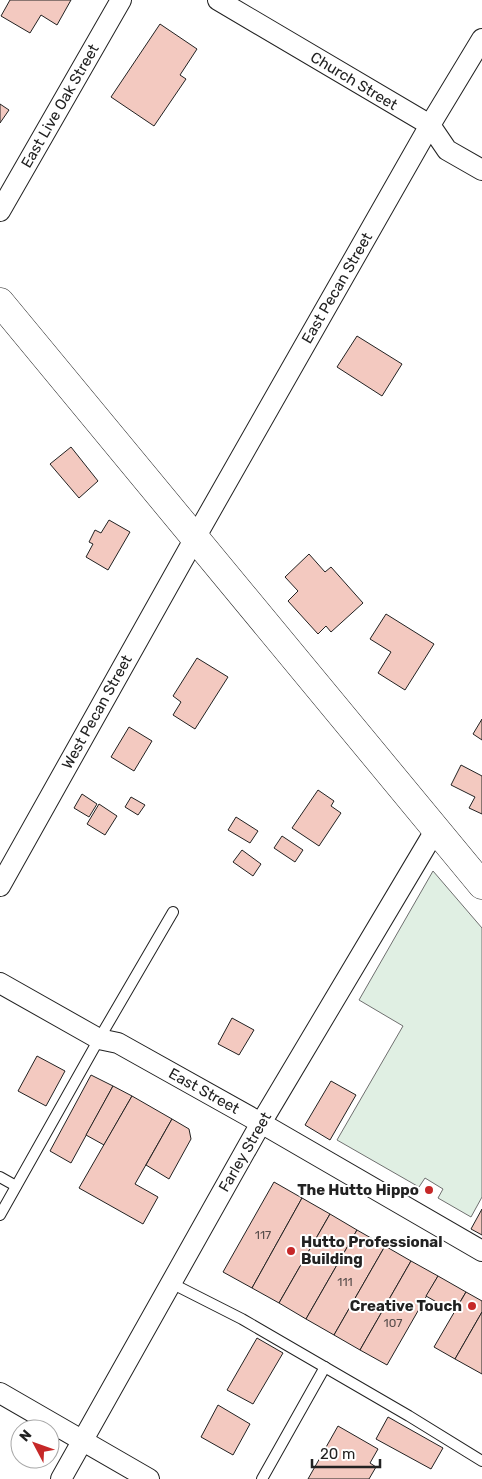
<svg xmlns="http://www.w3.org/2000/svg" width="482" height="1479" font-family="Rubik,sans-serif">
<rect width="100%" height="100%" fill="#fff"/>
<!-- green -->
<path fill="#e0efe3" stroke="#6f6f6f" d="M 433,871 L 482,928 L 482,1197 L 471,1217 L 438,1198 L 443,1189 L 425,1178 L 419,1187 L 337,1140 L 403,1026 L 359,1000 Z"/>
<!-- building -->
<g fill="#f3c9c0" stroke="#222">
<path d="M 10,0 L 71,0 L 57,25 L 41,15 L 30,33 L 1,16 Z"/>
<path d="M 160,24 L 197,49 L 180,75 L 186,79 L 154,126 L 111,97 Z"/>
<path d="M 0,104 L 9,110 L 0,123 Z"/>
<path d="M 357,336 L 402,364 L 382,396 L 337,367 Z"/>
<path d="M 71,447 L 98,481 L 79,498 L 50,464 Z"/>
<path d="M 109,520 L 130,532 L 108,570 L 86,557 L 93,544 L 89,542 L 95,530 L 101,533 Z"/>
<path d="M 309,554 L 325,572 L 331,567 L 363,603 L 331,632 L 326,626 L 318,634 L 288,601 L 298,591 L 285,577 Z"/>
<path d="M 386,614 L 434,644 L 405,690 L 378,673 L 391,652 L 370,639 Z"/>
<path d="M 197,658 L 228,677 L 195,729 L 173,715 L 181,702 L 173,696 Z"/>
<path d="M 482,719 L 482,740 L 473,734 Z"/>
<path d="M 129,727 L 152,741 L 134,771 L 111,757 Z"/>
<path d="M 461,765 L 482,776 L 482,814 L 469,808 L 475,797 L 451,785 Z"/>
<path d="M 318,790 L 334,801 L 331,806 L 341,813 L 319,846 L 292,828 Z"/>
<path d="M 82,794 L 97,804 L 89,817 L 74,808 Z"/>
<path d="M 131,797 L 145,805 L 138,815 L 125,807 Z"/>
<path d="M 99,804 L 117,816 L 105,835 L 87,824 Z"/>
<path d="M 236,817 L 258,831 L 250,843 L 228,830 Z"/>
<path d="M 282,836 L 303,850 L 295,862 L 274,848 Z"/>
<path d="M 242,850 L 261,864 L 253,876 L 233,862 Z"/>
<path d="M 232,1018 L 254,1030 L 239,1055 L 218,1044 Z"/>
<path d="M 37,1056 L 65,1071 L 46,1106 L 18,1091 Z"/>
<path d="M 91,1075 L 113,1086 L 71,1163 L 50,1151 Z"/>
<path d="M 331,1081 L 356,1095 L 330,1140 L 305,1125 Z"/>
<path d="M 113,1086 L 132,1096 L 104,1145 L 86,1135 Z"/>
<path d="M 132,1096 L 172,1119 L 135,1184 L 158,1197 L 143,1224 L 79,1188 Z"/>
<path d="M 172,1119 L 189,1129 L 191,1139 L 169,1179 L 146,1165 Z"/>
<path d="M 274,1182 L 302,1198 L 252,1288 L 223,1272 Z"/>
<path d="M 302,1198 L 330,1214 L 279,1303 L 252,1288 Z"/>
<path d="M 482,1209 L 482,1235 L 471,1229 Z"/>
<path d="M 330,1214 L 357,1230 L 306,1319 L 279,1303 Z"/>
<path d="M 357,1230 L 385,1246 L 334,1335 L 306,1319 Z"/>
<path d="M 385,1246 L 411,1261 L 360,1350 L 334,1335 Z"/>
<path d="M 411,1261 L 438,1276 L 387,1365 L 360,1350 Z"/>
<path d="M 438,1276 L 466,1292 L 454,1312 L 426,1296 Z"/>
<path d="M 466,1292 L 482,1301 L 482,1312 L 455,1359 L 434,1347 Z"/>
<path d="M 482,1312 L 482,1374 L 455,1359 Z"/>
<path d="M 257,1338 L 283,1353 L 253,1404 L 227,1390 Z"/>
<path d="M 218,1405 L 250,1424 L 233,1455 L 201,1437 Z"/>
<path d="M 388,1417 L 443,1448 L 431,1469 L 376,1439 Z"/>
<path d="M 338,1426 L 378,1449 L 370,1463 L 376,1467 L 369,1479 L 308,1479 Z"/>
</g>
<g fill="none" stroke-linecap="round" stroke-linejoin="round">
<!-- lane casing -->
<g stroke="#222" stroke-width="12">
<g id="lane">
<path d="M 0,1177 L 16,1186"/>
<path d="M 0,1215 L 99,1039 L 173,912"/>
<path d="M 171,1283 L 242,1319 L 409,1416 L 482,1461"/>
<path d="M 262,1479 L 325,1367"/>
</g>
</g>
<!-- street casing -->
<g stroke="#222" stroke-width="22">
<g id="street">
<path d="M 218,0 L 430,125 L 447,150 L 482,170"/>
<path d="M 0,211 L 121,0"/>
<path d="M 0,886 L 195,538 L 430,125 L 482,39"/>
<path d="M 0,983 L 99,1039 L 118,1043 L 261,1123 L 482,1251"/>
<path d="M 0,1393 L 149,1479"/>
<path d="M 61,1479 L 261,1123 L 436,829"/>
</g>
</g>
<!-- secondary casing -->
<g stroke="#222" stroke-width="29">
<path id="secondary" d="M 0,302 L 482,885"/>
</g>
<!-- lane -->
<use href="#lane" stroke="#fff" stroke-width="10"/>
<!-- street -->
<use href="#street" stroke="#fff" stroke-width="20"/>
<!-- secondary -->
<use href="#secondary" stroke="#fff" stroke-width="28"/>
</g>
<!-- markers -->
<g fill="#c62828" stroke="#fff" stroke-width="2">
<circle cx="429" cy="1190" r="5"/>
<circle cx="291" cy="1251" r="5"/>
<circle cx="472" cy="1306" r="5"/>
</g>
<g text-anchor="middle" dominant-baseline="central" stroke-width="4" stroke-linejoin="round" paint-order="stroke">
<!-- number labels -->
<g font-size="12" fill="#564c4a">
<text x="263" y="1235">117</text>
<text x="345" y="1282">111</text>
<text x="393" y="1323">107</text>
</g>
<!-- street labels -->
<g font-size="15" fill="#222" stroke="#fff">
<text transform="translate(354 81) rotate(31)">Church Street</text>
<text transform="translate(60 106) rotate(-60)">East Live Oak Street</text>
<text transform="translate(337 288) rotate(-60)">East Pecan Street</text>
<text transform="translate(97 712) rotate(-61)">West Pecan Street</text>
<text transform="translate(204 1091) rotate(29)">East Street</text>
<text transform="translate(245 1152) rotate(-60)">Farley Street</text>
</g>
<!-- poi labels -->
<g font-size="15" font-weight="bold" fill="#222" stroke="#fff" text-anchor="end">
<text x="419" y="1190">The Hutto Hippo</text>
<text x="301" y="1242" text-anchor="start">Hutto Professional<tspan x="301" dy="17">Building</tspan></text>
<text x="462" y="1306">Creative Touch</text>
</g>
</g>
<!-- north arrow -->
<g transform="translate(35 1444) rotate(311)"><circle r="24" fill="#ffffff" stroke="#a7a7a7"/>
<path d="M0-4L9 19L0 12L-9 19Z" fill="#c62828"/>
<text y="-8" font-size="14" font-weight="bold" text-anchor="middle" fill="#222222">N</text>
</g>
<!-- scale -->
<path d="M312 1459v8h68v-8" fill="none" stroke="#222222" stroke-width="2.5"/>
<text x="320" y="1459" font-size="15" fill="#222222" stroke="#ffffff" stroke-width="4" paint-order="stroke">20 m</text>
</svg>
